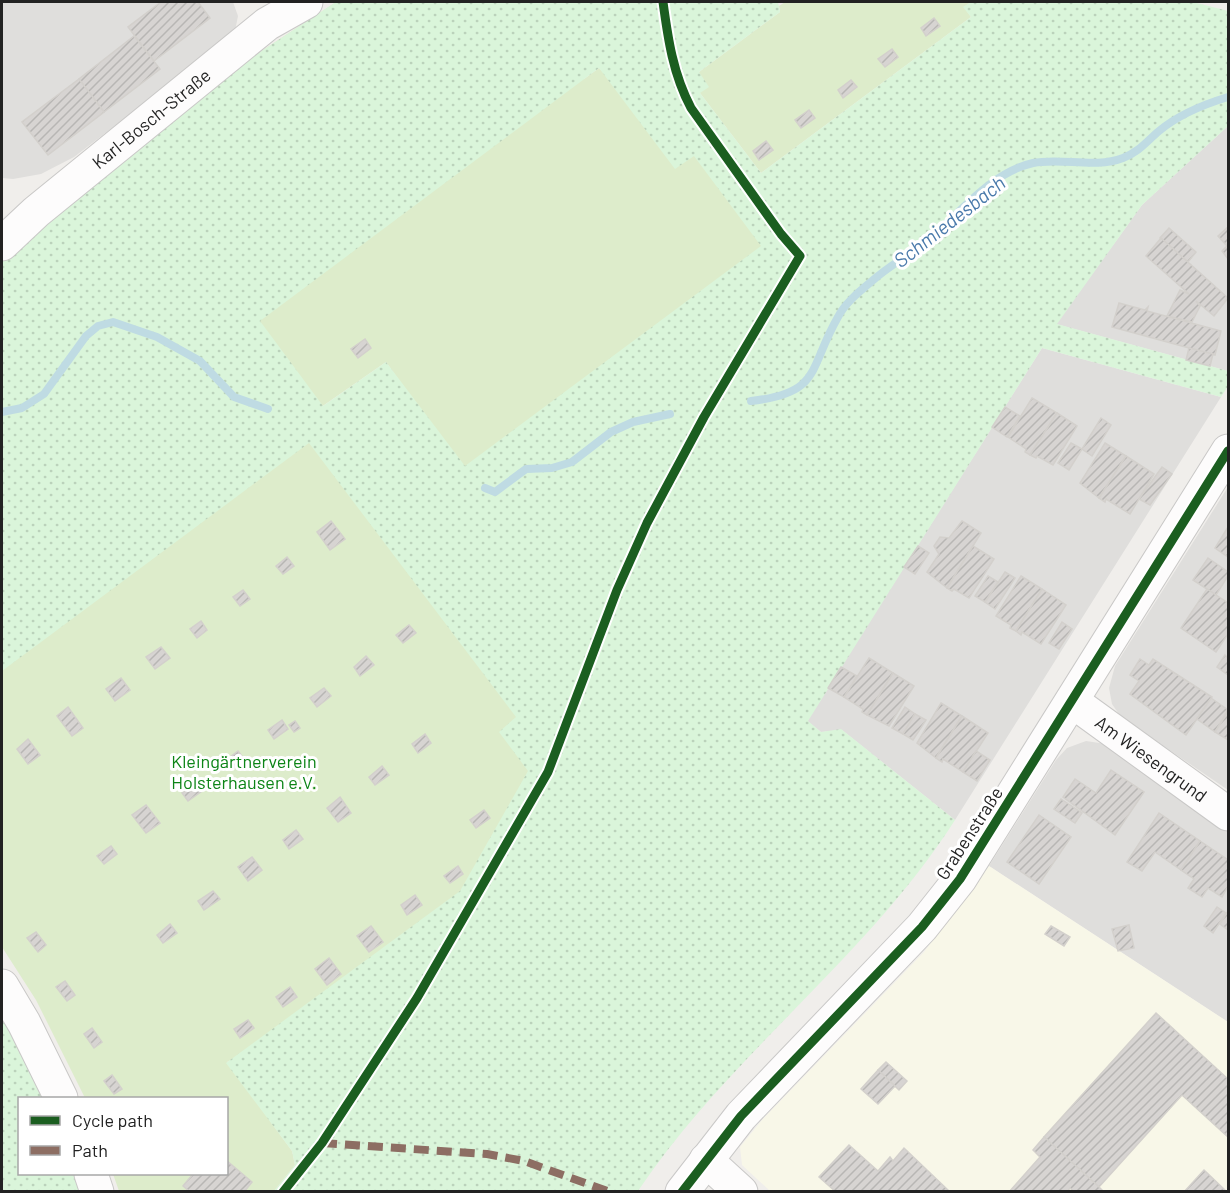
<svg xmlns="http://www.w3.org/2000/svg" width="1230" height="1193" font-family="Barlow,sans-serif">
<defs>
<pattern id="park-dots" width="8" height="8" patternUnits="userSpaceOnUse" patternTransform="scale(1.5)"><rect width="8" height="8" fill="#daf5da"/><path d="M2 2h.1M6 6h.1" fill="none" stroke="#bbd2bb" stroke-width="1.8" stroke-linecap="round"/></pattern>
<pattern id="building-hatch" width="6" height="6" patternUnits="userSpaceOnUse" patternTransform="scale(1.5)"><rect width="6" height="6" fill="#d7d4d2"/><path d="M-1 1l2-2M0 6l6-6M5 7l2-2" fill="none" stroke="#b8b6b4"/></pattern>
</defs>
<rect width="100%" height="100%" fill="#f0eeeb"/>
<!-- residential -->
<g fill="#dfdedc">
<path d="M 2,2 L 233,2 L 238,16 L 235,31 L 229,38 L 74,157 L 41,174 L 13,179 L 2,178 Z"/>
<path d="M 1228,126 L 1228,371 L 1056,324 L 1142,205 Z"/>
<path d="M 1042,348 L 1221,397 L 955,820 L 842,730 L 821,732 L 807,721 Z"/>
<path d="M 1228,487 L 1228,790 L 1121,717 L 1112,704 L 1109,688 L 1115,666 Z"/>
<path d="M 1086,741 L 1106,744 L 1228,830 L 1228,1022 L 989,866 L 1056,760 L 1067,748 Z"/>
</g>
<!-- education -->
<path fill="#f8f7e8" d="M 989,866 L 1228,1022 L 1228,1191 L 770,1191 L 742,1165 L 740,1147 L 762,1120 L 924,952 Z"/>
<!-- grass -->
<g fill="#ddeccb">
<path d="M 336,2 L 584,79 L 599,68 L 694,155 L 778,244 L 509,532 L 386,362 L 317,410 L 107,169 L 236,68 Z"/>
<path d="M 785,2 L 971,2 L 964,7 L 971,17 L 761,173 L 700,93 L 699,72 L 780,12 L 779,6 Z"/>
<path d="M 309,437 L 584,662 L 430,964 L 227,1062 L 292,1151 L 295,1165 L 274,1191 L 119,1191 L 113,1174 L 226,1174 L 226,1098 L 85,1098 L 36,1000 L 2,947 L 2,638 Z"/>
</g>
<!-- park -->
<g fill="url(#park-dots)" fill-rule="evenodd">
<path d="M 336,2 L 778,2 L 780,12 L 699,72 L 709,87 L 700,93 L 761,173 L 971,17 L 963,7 L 971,2 L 1193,2 L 1228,11 L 1228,126 L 1142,205 L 1057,324 L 1228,371 L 1228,386 L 1221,397 L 1042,348 L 808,721 L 821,732 L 841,729 L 955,820 C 867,958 729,1055 638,1191 L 274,1191 L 295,1165 L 292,1151 L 226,1063 L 460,891 L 528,771 L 499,732 L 516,717 L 309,443 L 2,671 L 2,260 L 236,68 ZM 599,68 L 675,169 L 694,156 L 761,246 L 465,466 L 386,362 L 323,406 L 260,321 Z"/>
<path d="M 2,1017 L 44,1098 L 20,1098 L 20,1174 L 73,1174 L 79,1191 L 2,1191 Z"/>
</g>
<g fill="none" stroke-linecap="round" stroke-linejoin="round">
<!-- stream -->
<g stroke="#bfdbe3" stroke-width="8">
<path d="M 751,401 C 822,393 808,369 838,317 C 845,303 860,291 872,281 C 891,264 915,252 934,235 C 963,209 993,172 1033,163 C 1062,157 1094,169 1123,158 C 1139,152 1147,141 1159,131 C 1178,115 1205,104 1228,97"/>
<path d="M 2,412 L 22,408 L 44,394 L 86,336 L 98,326 L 113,322 L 157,337 L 200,361 L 234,397 L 268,409"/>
<path d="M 485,488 L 495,492 L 526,469 L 552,468 L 572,462 L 611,432 L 633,422 L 670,414"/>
</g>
</g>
<!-- building -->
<g fill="url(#building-hatch)" stroke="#d3d0cc" stroke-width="1.5">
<path d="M 161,2 L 198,2 L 210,18 L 154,61 L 128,27 Z"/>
<path d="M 934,18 L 940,26 L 926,36 L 921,28 Z"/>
<path d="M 134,36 L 160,69 L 104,112 L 79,79 Z"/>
<path d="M 892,49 L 898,57 L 885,67 L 878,59 Z"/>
<path d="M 79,79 L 104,112 L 48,155 L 22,122 Z"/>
<path d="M 851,80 L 857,87 L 843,98 L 838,90 Z"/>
<path d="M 809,110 L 815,118 L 801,128 L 795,120 Z"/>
<path d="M 766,141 L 773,150 L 759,160 L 753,151 Z"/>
<path d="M 1228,227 L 1228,259 L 1222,251 L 1227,246 L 1218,236 Z"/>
<path d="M 1169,228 L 1196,252 L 1188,262 L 1160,238 Z"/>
<path d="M 1161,238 L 1228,298 L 1214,316 L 1196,301 L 1200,306 L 1192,322 L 1167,316 L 1180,290 L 1189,294 L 1146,256 Z"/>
<path d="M 1119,303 L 1145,310 L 1148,307 L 1147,311 L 1221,331 L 1215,355 L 1112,327 Z"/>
<path d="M 365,339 L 371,348 L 358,358 L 351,349 Z"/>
<path d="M 1189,348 L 1213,354 L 1210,366 L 1186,360 Z"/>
<path d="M 1032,398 L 1057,413 L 1030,455 L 1025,452 L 1026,449 L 1008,437 Z"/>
<path d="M 1005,407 L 1020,416 L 1007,437 L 992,427 Z"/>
<path d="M 1057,413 L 1077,426 L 1053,465 L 1037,456 L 1036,458 L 1030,455 Z"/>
<path d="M 1101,418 L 1111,425 L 1092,456 L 1082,449 Z"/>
<path d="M 1071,443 L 1082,449 L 1069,470 L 1058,463 Z"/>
<path d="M 1105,443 L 1126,456 L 1099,498 L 1080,483 Z"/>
<path d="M 1126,456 L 1154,474 L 1130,514 L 1106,499 L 1105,502 L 1099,498 Z"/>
<path d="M 1162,467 L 1172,474 L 1150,505 L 1139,499 Z"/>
<path d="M 331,521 L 345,539 L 330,550 L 317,532 Z"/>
<path d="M 962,521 L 981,533 L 947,588 L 927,572 L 939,554 L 934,546 L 940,537 L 949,538 Z"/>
<path d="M 1228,527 L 1228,557 L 1215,548 Z"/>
<path d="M 918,546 L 929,553 L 915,574 L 904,567 Z"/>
<path d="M 973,546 L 994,559 L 969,598 L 954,589 L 952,591 L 947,588 Z"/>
<path d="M 287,557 L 294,566 L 283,574 L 276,566 Z"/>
<path d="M 1208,558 L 1228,572 L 1228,576 L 1216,595 L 1193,580 Z"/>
<path d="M 1005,572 L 1015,578 L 995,609 L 985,602 Z"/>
<path d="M 988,576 L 998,582 L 985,602 L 975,596 Z"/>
<path d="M 1021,576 L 1042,589 L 1016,631 L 1010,628 L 1011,625 L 996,616 Z"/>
<path d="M 1042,589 L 1066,605 L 1041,644 L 1022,632 L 1021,635 L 1016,631 Z"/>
<path d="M 1207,589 L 1228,603 L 1228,634 L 1216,652 L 1181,628 Z"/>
<path d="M 243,590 L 250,599 L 240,606 L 233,597 Z"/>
<path d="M 201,621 L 207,630 L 197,638 L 190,629 Z"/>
<path d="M 1062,622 L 1072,629 L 1059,649 L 1049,643 Z"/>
<path d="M 409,625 L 416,633 L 403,643 L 396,635 Z"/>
<path d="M 161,647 L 170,658 L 155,669 L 146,657 Z"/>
<path d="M 1225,655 L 1228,658 L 1228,675 L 1217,667 Z"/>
<path d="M 366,656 L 374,665 L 360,676 L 354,667 Z"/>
<path d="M 869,658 L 893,673 L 867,715 L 862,712 L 863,709 L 844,697 Z"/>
<path d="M 1140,659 L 1149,665 L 1153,659 L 1212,697 L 1186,735 L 1130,694 L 1139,681 L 1130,675 Z"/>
<path d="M 841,667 L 857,676 L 844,697 L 828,688 Z"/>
<path d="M 893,673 L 914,686 L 889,726 L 867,715 Z"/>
<path d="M 121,678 L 130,690 L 115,701 L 106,689 Z"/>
<path d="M 324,688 L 331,696 L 317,707 L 310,698 Z"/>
<path d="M 1211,698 L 1228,710 L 1215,732 L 1197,719 Z"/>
<path d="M 941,703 L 962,716 L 936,758 L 917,743 Z"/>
<path d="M 68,707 L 83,728 L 72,736 L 57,716 Z"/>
<path d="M 905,707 L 915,714 L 903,734 L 892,728 Z"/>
<path d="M 1228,712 L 1228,740 L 1215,732 Z"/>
<path d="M 915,714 L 926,720 L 913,740 L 903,734 Z"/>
<path d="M 962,716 L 988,733 L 963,772 L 943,759 L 942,762 L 936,758 Z"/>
<path d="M 282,720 L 288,729 L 274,739 L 268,730 Z"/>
<path d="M 295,721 L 300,728 L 294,732 L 289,725 Z"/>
<path d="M 425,734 L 431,743 L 418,753 L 412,744 Z"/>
<path d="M 28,739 L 40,755 L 28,764 L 17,749 Z"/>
<path d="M 238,751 L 245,760 L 231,770 L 225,761 Z"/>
<path d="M 976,751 L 990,760 L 977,781 L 963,772 Z"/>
<path d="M 382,766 L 389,775 L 375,785 L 369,777 Z"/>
<path d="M 1111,770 L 1144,792 L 1115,835 L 1063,797 L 1075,779 L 1096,793 Z"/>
<path d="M 196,783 L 202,791 L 188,801 L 182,793 Z"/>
<path d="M 340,797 L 351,813 L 338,822 L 327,808 Z"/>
<path d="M 1061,799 L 1082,813 L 1075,823 L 1054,809 Z"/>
<path d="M 146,805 L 160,823 L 146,833 L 132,815 Z"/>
<path d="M 484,810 L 490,818 L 476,828 L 470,820 Z"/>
<path d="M 1159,813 L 1200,841 L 1181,870 L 1155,852 L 1142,871 L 1127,862 Z"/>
<path d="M 1039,815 L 1071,837 L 1039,884 L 1007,862 Z"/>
<path d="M 296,830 L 303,839 L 289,849 L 283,840 Z"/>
<path d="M 1200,841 L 1227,859 L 1228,858 L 1228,886 L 1222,897 L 1208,888 L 1202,897 L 1188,888 L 1194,879 L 1181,870 Z"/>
<path d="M 111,846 L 117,854 L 104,864 L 97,856 Z"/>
<path d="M 252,857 L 262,870 L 248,881 L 238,867 Z"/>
<path d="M 458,866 L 463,874 L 450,883 L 444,876 Z"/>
<path d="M 213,891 L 220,899 L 204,910 L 198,901 Z"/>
<path d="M 415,895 L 422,905 L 407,915 L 401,905 Z"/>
<path d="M 1217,907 L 1226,913 L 1213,933 L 1204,926 Z"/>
<path d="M 1228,911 L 1228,930 L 1220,924 Z"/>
<path d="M 170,924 L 177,933 L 163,943 L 157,935 Z"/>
<path d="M 1129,925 L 1134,948 L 1118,951 L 1112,929 Z"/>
<path d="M 371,926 L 383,942 L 369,952 L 357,936 Z"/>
<path d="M 1051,926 L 1070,937 L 1064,946 L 1045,934 Z"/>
<path d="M 36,932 L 46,945 L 38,952 L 27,938 Z"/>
<path d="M 329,958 L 341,974 L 327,985 L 315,969 Z"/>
<path d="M 65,981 L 75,995 L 67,1001 L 56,987 Z"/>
<path d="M 290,987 L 297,997 L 283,1007 L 276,997 Z"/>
<path d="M 1156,1013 L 1228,1079 L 1228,1137 L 1182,1095 L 1099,1187 L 1044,1137 Z"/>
<path d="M 248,1020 L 254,1028 L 240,1038 L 234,1029 Z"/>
<path d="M 92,1028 L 102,1042 L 94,1048 L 84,1034 Z"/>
<path d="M 886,1062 L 907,1081 L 899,1090 L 878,1070 Z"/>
<path d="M 878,1070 L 895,1086 L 878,1104 L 861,1089 Z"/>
<path d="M 112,1075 L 122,1089 L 114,1094 L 104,1081 Z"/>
<path d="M 1044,1137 L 1099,1187 L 1104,1192 L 1074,1192 L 1070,1188 L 1067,1192 L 1009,1192 L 1040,1157 L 1033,1150 Z"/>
<path d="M 849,1145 L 878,1171 L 890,1157 L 893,1161 L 904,1148 L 950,1192 L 836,1192 L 819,1177 Z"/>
<path d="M 226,1160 L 252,1182 L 244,1192 L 190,1192 L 183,1186 L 193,1174 L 226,1174 Z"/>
<path d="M 1204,1170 L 1227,1192 L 1184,1192 Z"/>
</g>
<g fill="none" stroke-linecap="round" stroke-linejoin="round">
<!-- minor casing -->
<g stroke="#c9c8c7" stroke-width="35">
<g id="minor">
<path id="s1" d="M 2,244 L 36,212 L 267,24 L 306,2"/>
<path id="s2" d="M 1072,701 L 1228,814"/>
<path d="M 2,986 L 24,1023 L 61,1098"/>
<path d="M 706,1160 L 741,1192"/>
<path d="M 91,1174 L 97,1192"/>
<path d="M 682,1192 L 741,1116 L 922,927 L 960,879 L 1228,451"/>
</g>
</g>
<!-- minor -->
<use href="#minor" stroke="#fdfcfc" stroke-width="33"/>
<!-- quiet -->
<path stroke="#8d6e63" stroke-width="8" stroke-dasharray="15 8" stroke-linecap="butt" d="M 322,1143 L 487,1154 L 524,1161 L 610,1192"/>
<!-- cycleway casing -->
<g stroke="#fff" stroke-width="13">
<g id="cycleway">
<path d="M 283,1192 L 322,1143 L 417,998 L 548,772 L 617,590 L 647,523 L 704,417 L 800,256 L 781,234 L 691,108 C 673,74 668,39 663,2"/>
<path d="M 682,1192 L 741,1116 L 922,927 L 960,879 L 1228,451"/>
</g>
</g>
<!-- cycleway -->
<use href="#cycleway" stroke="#1b5e20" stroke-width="9"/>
</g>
<g text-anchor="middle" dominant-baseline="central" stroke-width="6" stroke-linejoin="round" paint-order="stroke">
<!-- street labels -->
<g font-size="18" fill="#222" stroke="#fff">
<text stroke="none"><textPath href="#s1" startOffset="195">Karl-Bosch-Straße</textPath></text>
<text stroke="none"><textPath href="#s2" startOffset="98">Am Wiesengrund</textPath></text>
<text transform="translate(969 833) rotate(-57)">Grabenstraße</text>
</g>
<!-- park labels -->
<g font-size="18" fill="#0c8416" stroke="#fff">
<text x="244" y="761">Kleingärtnerverein<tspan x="244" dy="21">Holsterhausen e.V.</tspan></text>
</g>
<!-- water labels -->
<g font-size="20" font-style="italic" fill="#4a7aab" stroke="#fff">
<text transform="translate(949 221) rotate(-38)">Schmiedesbach</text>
</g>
</g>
<!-- border -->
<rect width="1230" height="1193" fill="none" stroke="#222222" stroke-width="6"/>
<!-- legend -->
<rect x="18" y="1097" width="210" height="78" fill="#ffffff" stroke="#a7a7a7" stroke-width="1.5"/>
<rect x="30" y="1116" width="30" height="9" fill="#1b5e20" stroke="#a7a7a7" stroke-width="1.5"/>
<text x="72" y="1127" font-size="18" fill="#222222">Cycle path</text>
<rect x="30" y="1146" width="30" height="9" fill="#8d6e63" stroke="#a7a7a7" stroke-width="1.5"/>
<text x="72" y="1157" font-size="18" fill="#222222">Path</text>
</svg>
